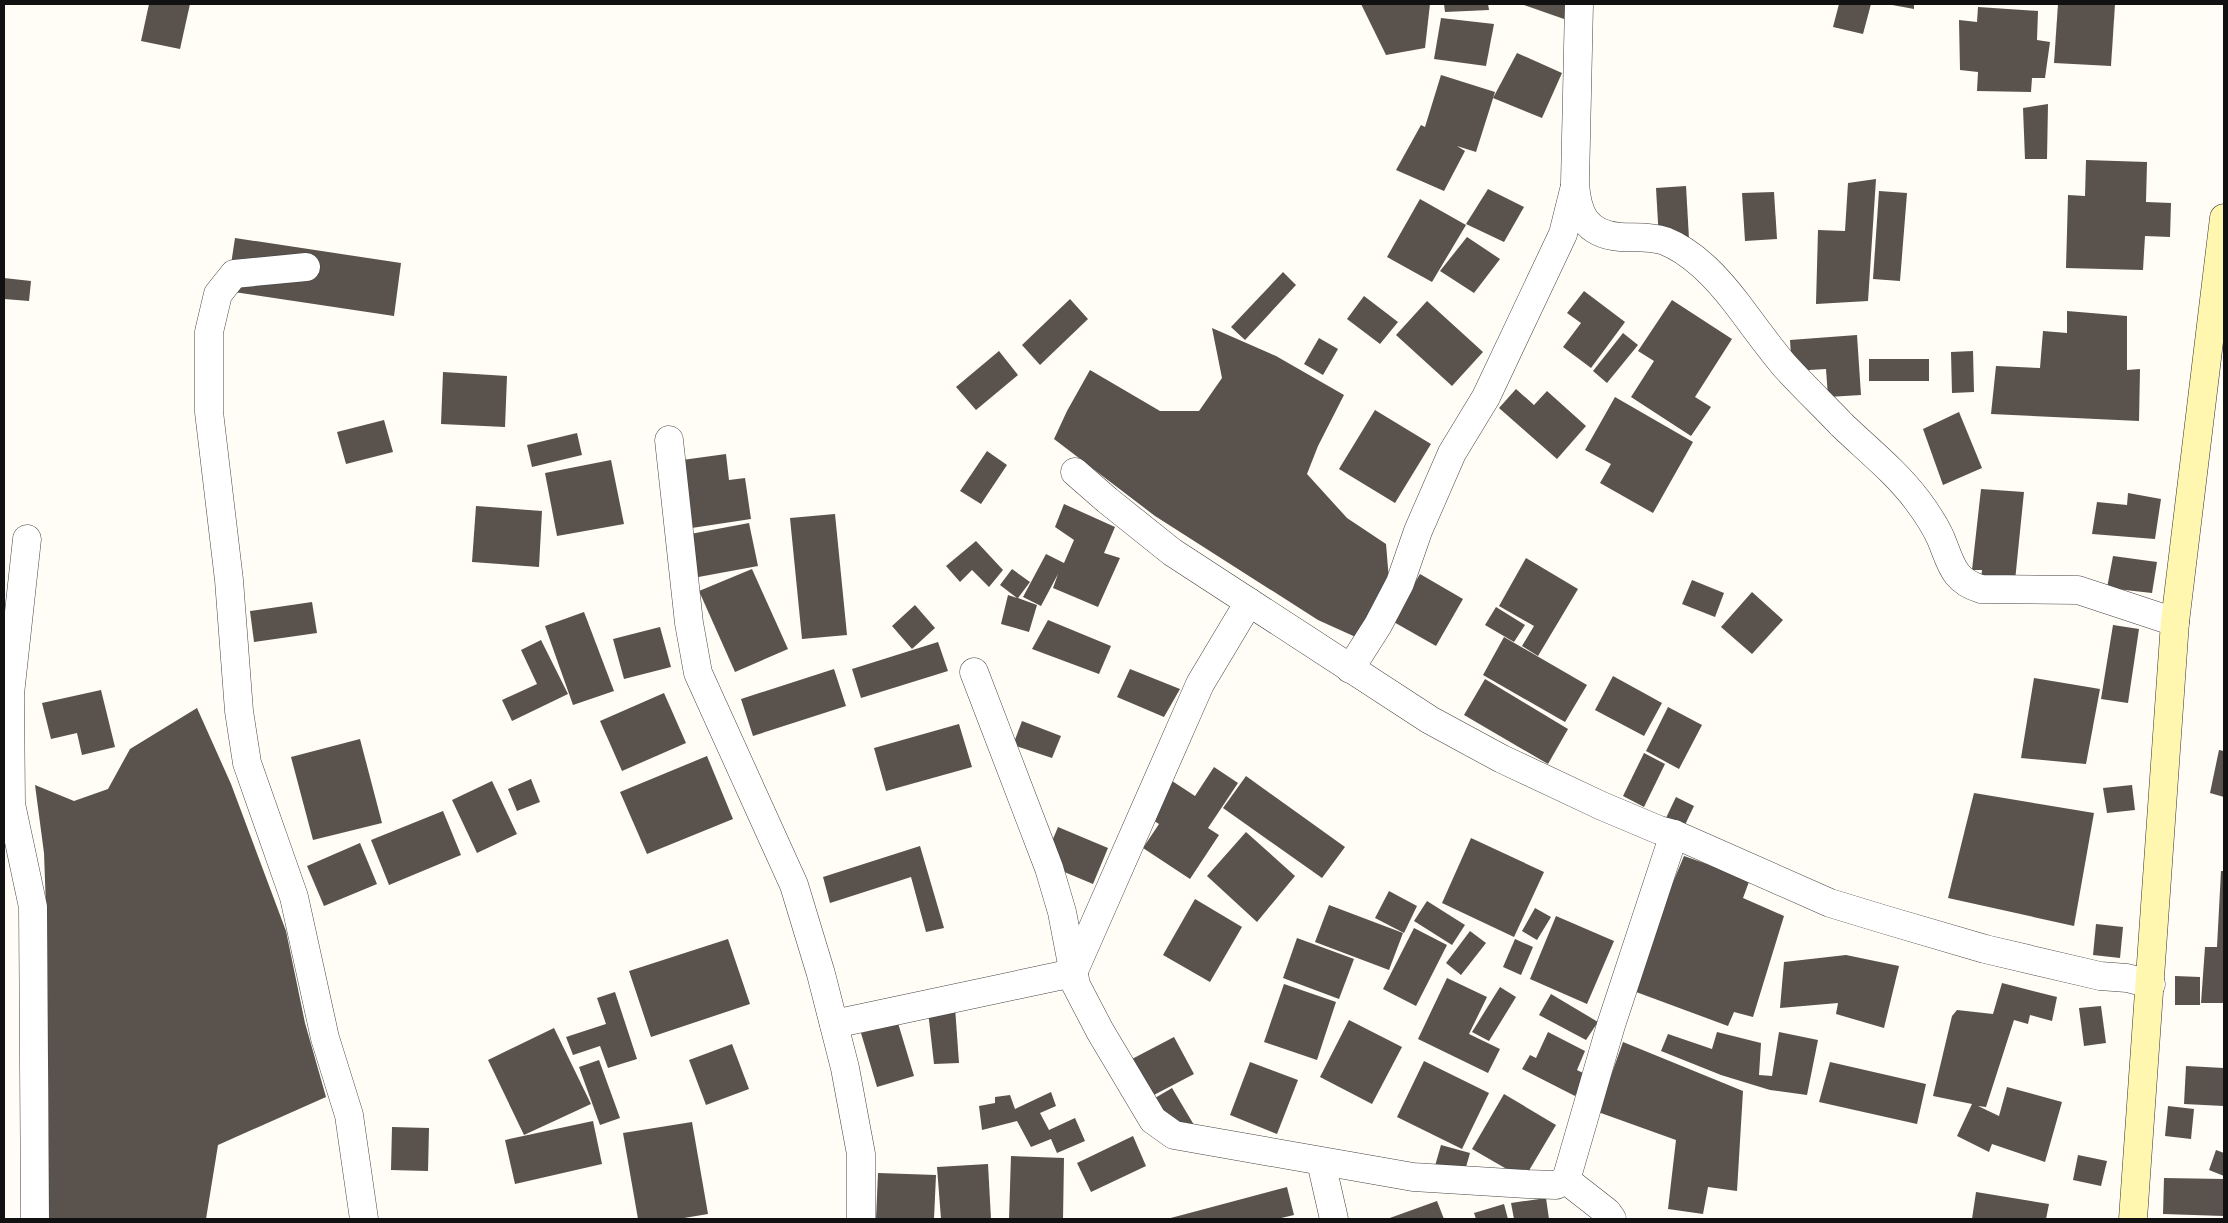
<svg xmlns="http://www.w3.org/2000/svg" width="2228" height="1223" font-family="'Roboto Serif',serif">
<rect width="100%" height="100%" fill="#fffdf5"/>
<!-- building -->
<g fill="#5a524d">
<path d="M 149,4 L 190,4 L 180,49 L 141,41 Z"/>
<path d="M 1361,4 L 1430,4 L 1425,48 L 1386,55 Z"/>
<path d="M 1444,4 L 1488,4 L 1489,10 L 1445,12 Z"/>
<path d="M 1521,4 L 1573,4 L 1564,19 Z"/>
<path d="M 1839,4 L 1871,4 L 1863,34 L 1833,27 Z"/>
<path d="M 1887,4 L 1914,4 L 1914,9 Z"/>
<path d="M 2058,4 L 2115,4 L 2111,66 L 2054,63 Z"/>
<path d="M 1978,7 L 2038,11 L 2037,40 L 2050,42 L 2045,78 L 2032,78 L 2031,92 L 1977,91 L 1978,72 L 1960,70 L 1959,20 L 1977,22 Z"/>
<path d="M 1441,18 L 1494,24 L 1486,66 L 1434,59 Z"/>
<path d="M 1517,53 L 1562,73 L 1542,118 L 1493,98 Z"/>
<path d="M 1441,75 L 1495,92 L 1476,152 L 1457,146 L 1465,151 L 1444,191 L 1396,170 L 1421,125 L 1425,127 Z"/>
<path d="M 2048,104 L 2047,159 L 2025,159 L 2023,108 Z"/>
<path d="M 2086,160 L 2147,162 L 2146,202 L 2171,203 L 2170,237 L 2145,236 L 2143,270 L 2066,268 L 2068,195 L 2085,196 Z"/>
<path d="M 1876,179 L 1868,301 L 1816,304 L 1818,230 L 1845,231 L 1848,183 Z"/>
<path d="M 1686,186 L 1689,239 L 1659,240 L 1656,188 Z"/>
<path d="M 1488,189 L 1524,207 L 1504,242 L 1466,224 Z"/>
<path d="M 1879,191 L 1907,193 L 1900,281 L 1873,279 Z"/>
<path d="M 1774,192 L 1777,239 L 1745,241 L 1742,193 Z"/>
<path d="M 1420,199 L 1466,225 L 1432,282 L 1387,257 Z"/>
<path d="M 1467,237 L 1500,259 L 1474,293 L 1440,271 Z"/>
<path d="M 235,238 L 401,263 L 394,316 L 227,291 Z"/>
<path d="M 1283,272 L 1296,285 L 1245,340 L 1231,327 Z"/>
<path d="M 4,278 L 31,281 L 29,301 L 4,299 Z"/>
<path d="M 1584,291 L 1625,322 L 1591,368 L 1563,347 L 1581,323 L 1567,313 Z"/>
<path d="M 1364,296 L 1398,322 L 1380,344 L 1347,319 Z"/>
<path d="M 1070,299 L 1088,319 L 1040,365 L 1022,345 Z"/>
<path d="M 1672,300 L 1732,339 L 1695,397 L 1711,407 L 1691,436 L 1631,397 L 1654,361 L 1638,351 Z"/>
<path d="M 1427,301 L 1483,352 L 1452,386 L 1396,335 Z"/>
<path d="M 2067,311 L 2127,316 L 2127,370 L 2140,369 L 2139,421 L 1991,414 L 1996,366 L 2040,368 L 2043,331 L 2067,333 Z"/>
<path d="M 1212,328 L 1276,356 L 1344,395 L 1318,446 L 1307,474 L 1347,518 L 1386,544 L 1390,592 L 1360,639 L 1318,620 L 1155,516 L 1054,439 L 1067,411 L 1090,370 L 1160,411 L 1199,411 L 1222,378 Z"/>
<path d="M 1623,333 L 1638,345 L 1607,383 L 1593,371 Z"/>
<path d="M 1857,335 L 1861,395 L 1828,397 L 1826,369 L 1792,371 L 1790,340 Z"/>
<path d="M 1319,338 L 1338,349 L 1323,375 L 1304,364 Z"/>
<path d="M 999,351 L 1018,375 L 976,410 L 956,387 Z"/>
<path d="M 1973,351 L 1974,392 L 1952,393 L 1951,352 Z"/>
<rect x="1869" y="359" width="60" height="22"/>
<path d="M 443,372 L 507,376 L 505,427 L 441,424 Z"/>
<path d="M 1516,389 L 1534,405 L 1547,391 L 1586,426 L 1557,459 L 1499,408 Z"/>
<path d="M 1615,397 L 1693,442 L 1653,513 L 1600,483 L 1611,464 L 1585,450 Z"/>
<path d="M 1375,410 L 1431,444 L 1395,503 L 1339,469 Z"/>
<path d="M 1959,412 L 1982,468 L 1943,485 L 1923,429 Z"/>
<path d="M 384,420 L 393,452 L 346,464 L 337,432 Z"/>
<path d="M 577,433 L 582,455 L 532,467 L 527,445 Z"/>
<path d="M 987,451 L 1007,465 L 981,504 L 960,491 Z"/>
<path d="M 726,454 L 729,480 L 745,478 L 751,519 L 685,529 L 675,461 Z"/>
<path d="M 611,460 L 624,524 L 557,536 L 545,473 Z"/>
<path d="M 1981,489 L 2024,492 L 2015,581 L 1981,580 L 1982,570 L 1972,570 Z"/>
<path d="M 2128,493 L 2161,499 L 2155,539 L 2092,534 L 2097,502 L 2127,505 Z"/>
<path d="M 1064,504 L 1115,527 L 1104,553 L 1120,558 L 1098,607 L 1053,588 L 1058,574 L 1041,606 L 1023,597 L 1046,554 L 1064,563 L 1074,540 L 1055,527 Z"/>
<path d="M 476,506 L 542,511 L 539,567 L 472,562 Z"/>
<path d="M 835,514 L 847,635 L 802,639 L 790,518 Z"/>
<path d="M 749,523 L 758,566 L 693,578 L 685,535 Z"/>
<path d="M 976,541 L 1003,570 L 989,587 L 972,570 L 960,582 L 946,566 Z"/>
<path d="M 2113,556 L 2157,562 L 2152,593 L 2107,588 Z"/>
<path d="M 1526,558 L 1578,589 L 1538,656 L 1522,646 L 1534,626 L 1499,606 Z"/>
<path d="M 752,569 L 788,649 L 735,672 L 699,591 Z"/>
<path d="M 1012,569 L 1030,582 L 1018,598 L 1037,605 L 1029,632 L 1001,624 L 1008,595 L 1017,598 L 1000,585 Z"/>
<path d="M 1420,574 L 1463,599 L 1436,646 L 1392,621 Z"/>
<path d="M 1692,580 L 1724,593 L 1715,617 L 1682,604 Z"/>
<path d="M 1752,592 L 1783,620 L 1752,654 L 1721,627 Z"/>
<path d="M 312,602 L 317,633 L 254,642 L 250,611 Z"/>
<path d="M 915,605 L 935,628 L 912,649 L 892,626 Z"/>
<path d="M 1496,607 L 1525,625 L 1514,642 L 1485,625 Z"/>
<path d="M 584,612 L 614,691 L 573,705 L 545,626 Z"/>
<path d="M 1048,620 L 1111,646 L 1099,674 L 1032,649 Z"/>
<path d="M 2113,625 L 2139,629 L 2128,703 L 2101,699 Z"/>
<path d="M 660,627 L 671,667 L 624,679 L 613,639 Z"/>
<path d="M 1504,637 L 1587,685 L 1565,722 L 1483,675 Z"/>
<path d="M 541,640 L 568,694 L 512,721 L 502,700 L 537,684 L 521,650 Z"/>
<path d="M 938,642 L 948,671 L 861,698 L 852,669 Z"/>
<path d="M 834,669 L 846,706 L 753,736 L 741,699 Z"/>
<path d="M 1130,669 L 1180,689 L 1164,717 L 1117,697 Z"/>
<path d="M 1613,676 L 1662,703 L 1644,736 L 1595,710 Z"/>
<path d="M 2034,678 L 2100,689 L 2086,764 L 2021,758 Z"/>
<path d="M 1485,679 L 1568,729 L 1548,764 L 1464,715 Z"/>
<path d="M 101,690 L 115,747 L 82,755 L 77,733 L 51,739 L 42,703 Z"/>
<path d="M 664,693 L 686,743 L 622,771 L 600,721 Z"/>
<path d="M 1668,707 L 1702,725 L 1679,769 L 1646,751 Z"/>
<path d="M 197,708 L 231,784 L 286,931 L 305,1023 L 326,1097 L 218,1145 L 206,1219 L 44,1219 L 49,1171 L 47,935 L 44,853 L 35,785 L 74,801 L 108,789 L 130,749 Z"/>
<path d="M 1022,721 L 1061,736 L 1052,758 L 1013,745 Z"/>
<path d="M 959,724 L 972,767 L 886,791 L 874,748 Z"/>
<path d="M 360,739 L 382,823 L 313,840 L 291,757 Z"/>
<path d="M 2219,750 L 2224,751 L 2224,797 L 2210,793 Z"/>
<path d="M 1644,753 L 1665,764 L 1644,807 L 1623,796 Z"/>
<path d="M 707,756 L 733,819 L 647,854 L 620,792 Z"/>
<path d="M 1214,767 L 1238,783 L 1208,828 L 1219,835 L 1190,879 L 1143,848 L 1159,824 L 1140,812 L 1163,775 L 1195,796 Z"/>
<path d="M 1246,776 L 1345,847 L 1322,878 L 1223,808 Z"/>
<path d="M 531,779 L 540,802 L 517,811 L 508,789 Z"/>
<path d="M 492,781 L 517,834 L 477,853 L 452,800 Z"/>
<path d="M 2132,785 L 2135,810 L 2107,813 L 2103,788 Z"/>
<path d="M 1974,793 L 2094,813 L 2074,926 L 1948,898 Z"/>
<path d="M 1676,797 L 1694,806 L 1683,829 L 1665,820 Z"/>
<path d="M 443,811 L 461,855 L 389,885 L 371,840 Z"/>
<path d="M 1058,827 L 1108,848 L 1093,884 L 1043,863 Z"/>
<path d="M 1246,832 L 1295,876 L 1257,922 L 1207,876 Z"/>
<path d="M 1471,838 L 1544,872 L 1514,937 L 1442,903 Z"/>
<path d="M 360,843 L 377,884 L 324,906 L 307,866 Z"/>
<path d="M 920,846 L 944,928 L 926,932 L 911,877 L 830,903 L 823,877 Z"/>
<path d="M 1684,856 L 1750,879 L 1743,898 L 1784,916 L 1753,1017 L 1734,1012 L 1728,1026 L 1628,989 Z"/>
<path d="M 2221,871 L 2224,871 L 2224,1003 L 2201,1003 L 2205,947 L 2217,947 Z"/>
<path d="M 1389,891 L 1417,906 L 1404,933 L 1375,918 Z"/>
<path d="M 1195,899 L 1242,927 L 1210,982 L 1163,955 Z"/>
<path d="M 1427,901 L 1465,925 L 1452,945 L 1414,921 Z"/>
<path d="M 1329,905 L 1403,933 L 1389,970 L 1315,942 Z"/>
<path d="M 1535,908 L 1551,917 L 1537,940 L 1522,931 Z"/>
<path d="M 1556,916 L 1614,941 L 1587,1004 L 1530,979 Z"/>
<path d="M 2096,924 L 2123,927 L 2120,958 L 2093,955 Z"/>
<path d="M 1414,928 L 1447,945 L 1416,1006 L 1383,989 Z"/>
<path d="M 1470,931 L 1486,943 L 1461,975 L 1446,963 Z"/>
<path d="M 1297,938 L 1354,959 L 1339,999 L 1283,978 Z"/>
<path d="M 728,939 L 750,1004 L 651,1037 L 629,971 Z"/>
<path d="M 1515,939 L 1533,947 L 1521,975 L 1503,967 Z"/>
<path d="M 1846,955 L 1899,966 L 1884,1028 L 1836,1014 L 1838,1003 L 1780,1008 L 1784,962 Z"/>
<path d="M 2175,976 L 2200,977 L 2200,1005 L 2175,1005 Z"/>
<path d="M 1447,978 L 1487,997 L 1469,1034 L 1500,1049 L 1488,1073 L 1418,1039 Z"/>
<path d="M 2002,983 L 2057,997 L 2052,1021 L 2030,1015 L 2028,1024 L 2014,1020 L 1986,1107 L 1978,1106 L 1999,1116 L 2007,1087 L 2062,1102 L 2045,1162 L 1992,1144 L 1989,1152 L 1957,1136 L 1972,1104 L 1933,1096 L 1952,1016 L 1957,1010 L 1993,1014 Z"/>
<path d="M 1284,984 L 1336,1002 L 1317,1060 L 1264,1042 Z"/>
<path d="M 1500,987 L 1516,997 L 1489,1041 L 1472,1032 Z"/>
<path d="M 615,992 L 637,1059 L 608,1068 L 600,1046 L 573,1055 L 566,1037 L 606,1024 L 597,998 Z"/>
<path d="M 1551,994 L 1598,1022 L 1586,1040 L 1539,1015 Z"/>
<path d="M 2101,1006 L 2106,1043 L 2084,1046 L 2079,1008 Z"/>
<path d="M 955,1007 L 959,1063 L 934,1064 L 928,1011 Z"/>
<path d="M 1349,1020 L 1402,1047 L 1372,1104 L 1320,1077 Z"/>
<path d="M 898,1023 L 914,1076 L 877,1087 L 861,1033 Z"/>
<path d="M 554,1028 L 591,1104 L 524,1135 L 488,1060 Z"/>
<path d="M 1548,1032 L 1585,1051 L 1577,1070 L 1587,1075 L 1575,1096 L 1522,1069 L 1530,1055 L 1536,1058 Z"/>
<path d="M 1717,1032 L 1761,1043 L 1759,1075 L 1772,1076 L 1779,1032 L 1818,1040 L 1807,1095 L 1770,1090 L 1721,1075 L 1661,1051 L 1668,1034 L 1712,1049 Z"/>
<path d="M 1174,1037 L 1194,1074 L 1152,1096 L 1132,1059 Z"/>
<path d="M 1623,1042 L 1743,1091 L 1737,1191 L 1708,1187 L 1703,1214 L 1668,1209 L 1676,1140 L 1598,1112 Z"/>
<path d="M 732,1044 L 749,1089 L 706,1105 L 689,1060 Z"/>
<path d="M 599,1060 L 620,1118 L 600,1125 L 579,1067 Z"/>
<path d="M 1424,1061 L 1489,1093 L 1462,1149 L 1397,1117 Z"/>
<path d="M 1250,1062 L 1298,1080 L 1277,1134 L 1230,1115 Z"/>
<path d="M 1830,1062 L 1926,1084 L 1917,1124 L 1819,1102 Z"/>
<path d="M 2186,1066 L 2224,1068 L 2224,1106 L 2184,1104 Z"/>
<path d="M 1172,1088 L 1197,1130 L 1180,1140 L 1155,1098 Z"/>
<path d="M 1051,1092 L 1056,1106 L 1040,1113 L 1049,1130 L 1075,1118 L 1085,1141 L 1057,1153 L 1051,1139 L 1031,1147 L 1017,1121 L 982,1130 L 979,1106 L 995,1103 L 995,1097 L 1010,1095 L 1015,1109 Z"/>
<path d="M 1504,1094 L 1556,1125 L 1524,1179 L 1472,1149 Z"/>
<path d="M 2168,1106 L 2194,1109 L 2191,1139 L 2165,1136 Z"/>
<path d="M 593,1121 L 602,1164 L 515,1184 L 505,1140 Z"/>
<path d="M 692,1122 L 708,1214 L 678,1219 L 638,1219 L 623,1133 Z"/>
<path d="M 392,1127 L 429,1128 L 428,1171 L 391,1170 Z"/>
<path d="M 1133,1136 L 1146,1166 L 1091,1192 L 1077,1163 Z"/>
<path d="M 1441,1145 L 1470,1153 L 1462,1181 L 1433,1173 Z"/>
<path d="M 2216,1150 L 2224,1153 L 2224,1176 L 2209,1170 Z"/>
<path d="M 2078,1155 L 2107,1161 L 2101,1186 L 2073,1180 Z"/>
<path d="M 1011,1156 L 1064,1158 L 1063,1219 L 1009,1219 Z"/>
<path d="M 988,1164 L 991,1219 L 941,1219 L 937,1167 Z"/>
<path d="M 878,1173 L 936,1175 L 934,1219 L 876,1219 Z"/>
<path d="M 2164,1178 L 2224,1179 L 2224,1216 L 2163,1214 Z"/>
<path d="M 1287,1187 L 1294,1215 L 1277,1219 L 1167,1219 Z"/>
<path d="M 1976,1192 L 2049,1204 L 2046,1219 L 1972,1219 Z"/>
<path d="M 1546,1198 L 1549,1219 L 1514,1219 L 1511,1203 Z"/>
<path d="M 1437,1201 L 1444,1219 L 1387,1219 Z"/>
<path d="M 1504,1204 L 1508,1219 L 1476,1219 L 1474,1213 Z"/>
</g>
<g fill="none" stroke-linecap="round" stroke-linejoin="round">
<!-- street casing -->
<g stroke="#444" stroke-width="29">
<g id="street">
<path d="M 1579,4 L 1575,183 C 1577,213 1585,234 1620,237 C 1635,238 1649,236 1665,241 C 1695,253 1719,280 1738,305 C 1753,325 1768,346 1784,365 C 1803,386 1823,405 1842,425 C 1868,450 1896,472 1917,500 C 1926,512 1935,525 1941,539 C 1951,563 1953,581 1981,589 L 2078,590 L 2175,622"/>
<path d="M 306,267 L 234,274 L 218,294 L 209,332 L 209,412 L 229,580 L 239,711 L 247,763 L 294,897 L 325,1038 L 349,1115 L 364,1219"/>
<path d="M 669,440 L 689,623 L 698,673 L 794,885 L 821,974 L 845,1068 L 861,1154 L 861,1219"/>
<path d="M 1075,472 L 1107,500 L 1172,552 L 1430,720 L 1502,759 L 1602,806 L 1659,830 L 1674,834 L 1830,903 L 1886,920 L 1985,949 L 2100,976 L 2127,978 L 2151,984"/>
<path d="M 27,539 L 10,694 L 11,804 L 33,907 L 35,1219"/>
<path d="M 1350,669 L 1378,625 L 1400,583 L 1418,531 L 1452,453 L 1486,397 L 1563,234 L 1574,190"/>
<path d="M 974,672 L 1049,868 L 1062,912 L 1076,985 L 1100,1031 L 1153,1120 L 1174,1135 L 1413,1177 L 1527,1184 L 1556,1185 L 1566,1180 L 1607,1212 L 1612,1219"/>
<path d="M 834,1024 L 1073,973 L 1200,684 L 1249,602"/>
<path d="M 1321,1162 L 1334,1219"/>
<path d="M 1566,1180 L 1611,1025 L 1674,834"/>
</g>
</g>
<!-- secondary casing -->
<g stroke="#333" stroke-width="29">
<path id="secondary" d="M 2133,1219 L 2175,622 L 2224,218"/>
</g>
<!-- street -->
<use href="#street" stroke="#fff" stroke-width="28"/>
<!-- secondary -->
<use href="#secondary" stroke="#fff6b0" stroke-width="28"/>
</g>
<!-- border -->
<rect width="2228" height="1223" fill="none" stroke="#111111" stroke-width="10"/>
</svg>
